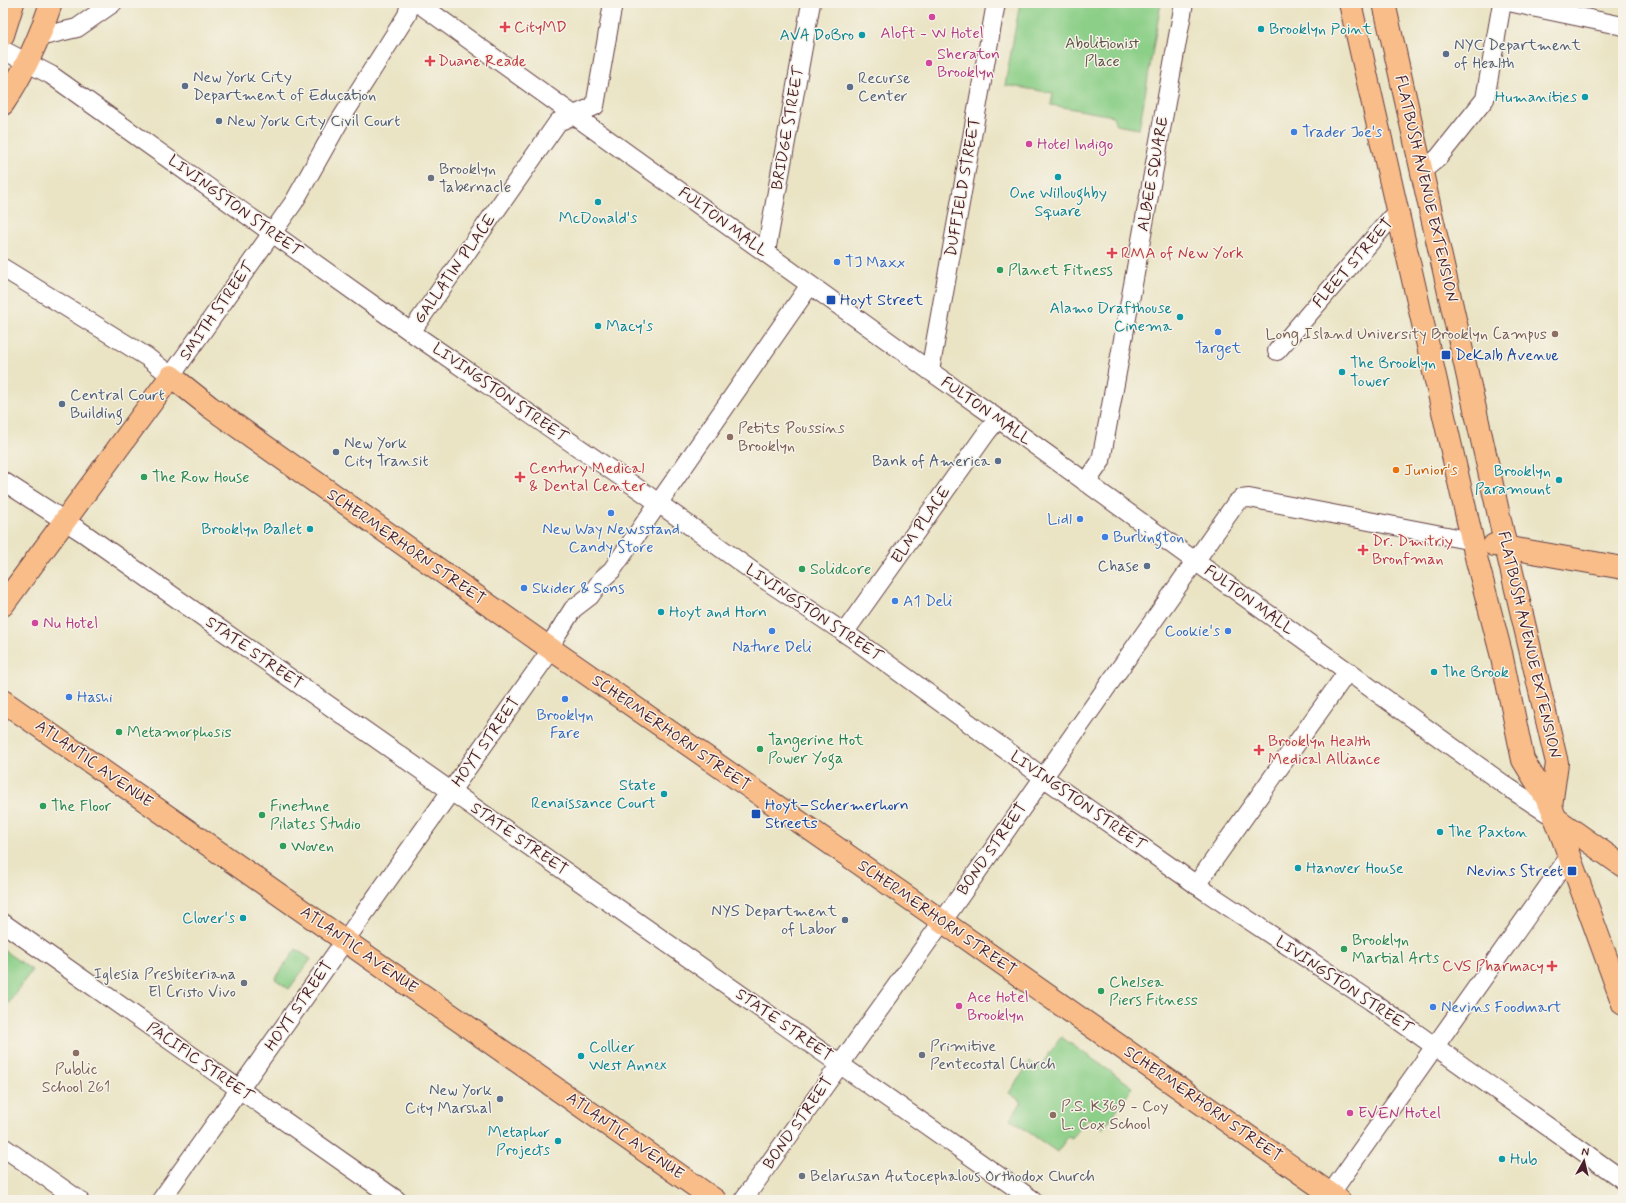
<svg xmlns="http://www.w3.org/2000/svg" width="1626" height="1203" font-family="Mynerve,sans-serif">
<rect width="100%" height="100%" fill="#f7f3e8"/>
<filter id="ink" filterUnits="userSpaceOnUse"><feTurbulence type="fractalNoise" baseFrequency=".025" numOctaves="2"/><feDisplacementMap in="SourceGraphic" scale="8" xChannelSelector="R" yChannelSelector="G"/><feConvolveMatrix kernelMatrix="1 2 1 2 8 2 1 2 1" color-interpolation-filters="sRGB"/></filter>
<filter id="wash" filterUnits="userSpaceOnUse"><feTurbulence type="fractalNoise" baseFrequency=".012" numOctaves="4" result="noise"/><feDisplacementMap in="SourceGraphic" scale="16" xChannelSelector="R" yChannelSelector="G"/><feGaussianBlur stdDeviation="0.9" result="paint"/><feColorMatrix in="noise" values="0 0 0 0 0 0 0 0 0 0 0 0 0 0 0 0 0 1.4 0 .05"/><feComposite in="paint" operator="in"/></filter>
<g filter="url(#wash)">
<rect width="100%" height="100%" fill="#eae4c5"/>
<!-- green -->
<g fill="#8ccf88" stroke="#6b775a">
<path d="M 1020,3 L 1161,3 L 1139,129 L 1116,125 L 1113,116 L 1051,105 L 1053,93 L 1005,85 Z"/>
<path d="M 296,949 L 311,959 L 289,989 L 275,979 Z"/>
<path d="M 3,950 L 32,970 L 3,1011 Z"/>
<path d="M 1061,1037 L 1133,1087 L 1103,1129 L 1087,1118 L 1072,1139 L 1068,1137 L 1057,1152 L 1010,1119 L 1022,1102 L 1009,1093 L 1030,1062 L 1039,1068 Z"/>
</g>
</g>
<g filter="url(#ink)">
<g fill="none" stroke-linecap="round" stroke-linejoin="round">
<!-- minor casing -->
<g stroke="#623d42" stroke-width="20">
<g id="minor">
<path d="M 418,3 L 930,371 L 1011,428 L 1509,788 L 1555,818"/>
<path d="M 1513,3 L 1623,26"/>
<path d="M 39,37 L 77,28 L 113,3"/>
<path d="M 3,50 L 51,75 L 411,332 L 643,492 L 758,575 L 855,640 L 1043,777 L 1208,893 L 1371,1001 L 1623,1180"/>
<path d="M 1422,171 L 1438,158 L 1485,99 L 1502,3"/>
<path d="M 766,252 L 811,3"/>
<path d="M 3,268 L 147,357 L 171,376 L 294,202 L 339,122 L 407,15 L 410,3"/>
<path d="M 411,332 L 558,122 L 595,106 L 613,3"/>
<path d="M 1277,351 L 1397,211"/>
<path d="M 930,371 L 996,3"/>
<path d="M 3,481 L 82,532 L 1033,1200"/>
<path d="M 1086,483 L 1101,461 L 1184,3"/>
<path d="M 844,633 L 987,432 L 998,419"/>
<path d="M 1196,885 L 1348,671"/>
<path d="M 3,923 L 397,1200"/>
<path d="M 3,1147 L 79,1200"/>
<path d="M 161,1200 L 551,650 L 555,637 L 573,609 L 590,596 L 602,579 L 612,570 L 810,285"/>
<path d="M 743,1200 L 942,922 L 1236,503 L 1241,499 L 1249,498 L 1473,541"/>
<path d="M 1326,1200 L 1569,857"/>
</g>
</g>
<!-- major casing -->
<g stroke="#623d42" stroke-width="24">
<g id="major">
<path d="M 1350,3 L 1477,561 L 1501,653 L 1523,760 L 1551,806 L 1623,1004"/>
<path d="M 1384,3 L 1506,547 L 1557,763 L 1551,806"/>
<path d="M 3,35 L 13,3"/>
<path d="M 3,104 C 25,71 39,40 51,3"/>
<path d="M 1494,545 L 1623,568"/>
<path d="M 3,605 L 171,376 L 210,407 L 538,640 L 926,910 L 1339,1200"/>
<path d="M 3,701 L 715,1200"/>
<path d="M 1555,818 L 1623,866"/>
</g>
</g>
<!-- minor -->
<use href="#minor" stroke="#fff" stroke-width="18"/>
<!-- major -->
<use href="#major" stroke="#f9bd89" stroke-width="22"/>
</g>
</g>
<!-- markers -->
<g fill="#d1479c" stroke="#f7f3e8" stroke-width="1.5">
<circle cx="932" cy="17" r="4"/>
<circle cx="929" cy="63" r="4"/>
<circle cx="1029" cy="144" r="4"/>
<circle cx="35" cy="623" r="4"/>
<circle cx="959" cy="1006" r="4"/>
<circle cx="1350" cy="1113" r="4"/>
</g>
<g fill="#e0444e" stroke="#f7f3e8" stroke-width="1.5">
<path d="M503 21h4v4h4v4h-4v4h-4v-4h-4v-4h4z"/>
<path d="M428 55h4v4h4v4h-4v4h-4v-4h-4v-4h4z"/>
<path d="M1110 247h4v4h4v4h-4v4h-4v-4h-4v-4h4z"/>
<path d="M518 471h4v4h4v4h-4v4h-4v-4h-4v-4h4z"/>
<path d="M1361 544h4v4h4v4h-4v4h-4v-4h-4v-4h4z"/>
<path d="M1257 744h4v4h4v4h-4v4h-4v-4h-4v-4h4z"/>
<path d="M1550 960h4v4h4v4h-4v4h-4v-4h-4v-4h4z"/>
</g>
<g fill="#0f9aa8" stroke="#f7f3e8" stroke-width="1.5">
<circle cx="1261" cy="29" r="4"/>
<circle cx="862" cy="35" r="4"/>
<circle cx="1585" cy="97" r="4"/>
<circle cx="1058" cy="177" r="4"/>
<circle cx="598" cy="202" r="4"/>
<circle cx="1180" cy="317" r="4"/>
<circle cx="598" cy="326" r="4"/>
<circle cx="1342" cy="372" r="4"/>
<circle cx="1559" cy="480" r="4"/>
<circle cx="310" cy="529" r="4"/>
<circle cx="661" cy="612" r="4"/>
<circle cx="1434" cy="672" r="4"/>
<circle cx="664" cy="794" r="4"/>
<circle cx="1440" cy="832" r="4"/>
<circle cx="1298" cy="868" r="4"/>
<circle cx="243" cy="918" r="4"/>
<circle cx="581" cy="1056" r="4"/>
<circle cx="558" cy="1141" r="4"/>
<circle cx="1502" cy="1159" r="4"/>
</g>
<g fill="#5c6f8a" stroke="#f7f3e8" stroke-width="1.5">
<circle cx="1446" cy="54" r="4"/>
<circle cx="185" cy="86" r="4"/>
<circle cx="850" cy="87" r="4"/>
<circle cx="219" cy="121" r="4"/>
<circle cx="62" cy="404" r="4"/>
<circle cx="336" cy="452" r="4"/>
<circle cx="998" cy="461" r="4"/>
<circle cx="1147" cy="566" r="4"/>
<circle cx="845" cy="920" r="4"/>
<circle cx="500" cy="1099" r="4"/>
</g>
<g fill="#3f7fe0" stroke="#f7f3e8" stroke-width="1.5">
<circle cx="1294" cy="132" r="4"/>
<circle cx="837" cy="262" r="4"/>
<circle cx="1218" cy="332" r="4"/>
<circle cx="611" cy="513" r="4"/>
<circle cx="1080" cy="519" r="4"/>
<circle cx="1105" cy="537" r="4"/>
<circle cx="524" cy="588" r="4"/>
<circle cx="895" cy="601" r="4"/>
<circle cx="772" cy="631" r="4"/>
<circle cx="1228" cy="631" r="4"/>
<circle cx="69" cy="697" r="4"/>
<circle cx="565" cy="699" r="4"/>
<circle cx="1433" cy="1007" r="4"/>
</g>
<g fill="#6b7280" stroke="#f7f3e8" stroke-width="1.5">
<circle cx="431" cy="178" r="4"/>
<circle cx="244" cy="983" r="4"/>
<circle cx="922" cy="1055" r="4"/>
<circle cx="802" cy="1176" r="4"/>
</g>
<g fill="#2e9e5b" stroke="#f7f3e8" stroke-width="1.5">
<circle cx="1000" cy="270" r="4"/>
<circle cx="144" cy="477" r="4"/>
<circle cx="802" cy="569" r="4"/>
<circle cx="119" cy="732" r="4"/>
<circle cx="760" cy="749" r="4"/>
<circle cx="43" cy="806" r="4"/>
<circle cx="262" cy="815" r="4"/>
<circle cx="283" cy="846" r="4"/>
<circle cx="1344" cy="949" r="4"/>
<circle cx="1101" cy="991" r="4"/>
</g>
<g fill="#1a4fb4" stroke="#f7f3e8" stroke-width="1.5">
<rect x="826" y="295" width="10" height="10" rx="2"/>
<rect x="1441" y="350" width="10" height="10" rx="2"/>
<rect x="751" y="809" width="10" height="10" rx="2"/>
<rect x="1567" y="866" width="10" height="10" rx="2"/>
</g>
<g fill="#8d6e63" stroke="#f7f3e8" stroke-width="1.5">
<circle cx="1555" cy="334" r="4"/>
<circle cx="730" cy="437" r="4"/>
<circle cx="76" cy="1053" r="4"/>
<circle cx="1053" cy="1115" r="4"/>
</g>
<circle fill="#e8710a" stroke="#f7f3e8" stroke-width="1.5" cx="1396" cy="470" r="4"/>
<g text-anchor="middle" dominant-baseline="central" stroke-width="3" stroke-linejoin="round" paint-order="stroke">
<!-- health labels -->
<g font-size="16" fill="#be3a42" stroke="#f7f3e8" text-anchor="start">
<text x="514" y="27">CityMD</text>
<text x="438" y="61">Duane Reade</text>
<text x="1121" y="253">RMA of New York</text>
<text x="529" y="468">Century Medical<tspan x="529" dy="18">&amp; Dental Center</tspan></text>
<text x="1372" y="541">Dr. Dmitriy<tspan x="1372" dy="18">Bronfman</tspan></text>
<text x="1268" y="741">Brooklyn Health<tspan x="1268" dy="18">Medical Alliance</tspan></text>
<text x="1544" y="966" text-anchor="end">CVS Pharmacy</text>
</g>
<!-- culture labels -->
<g font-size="16" fill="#0d838f" stroke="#f7f3e8" text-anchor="start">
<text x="1269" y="29">Brooklyn Point</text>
<text x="854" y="35" text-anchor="end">AVA DoBro</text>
<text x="1577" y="97" text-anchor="end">Humanities</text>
<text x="1058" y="193" text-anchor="middle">One Willoughby<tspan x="1058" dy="18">Square</tspan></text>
<text x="598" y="218" text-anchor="middle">McDonald's</text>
<text x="1172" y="308" text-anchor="end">Alamo Drafthouse<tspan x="1172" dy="18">Cinema</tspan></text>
<text x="606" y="326">Macy's</text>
<text x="1350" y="363">The Brooklyn<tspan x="1350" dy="18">Tower</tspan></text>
<text x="1551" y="471" text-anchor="end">Brooklyn<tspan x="1551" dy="18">Paramount</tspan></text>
<text x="302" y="529" text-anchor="end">Brooklyn Ballet</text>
<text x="669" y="612">Hoyt and Horn</text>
<text x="1442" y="672">The Brook</text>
<text x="656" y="785" text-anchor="end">State<tspan x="656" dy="18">Renaissance Court</tspan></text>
<text x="1448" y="832">The Paxton</text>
<text x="1306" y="868">Hanover House</text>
<text x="235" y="918" text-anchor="end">Clover's</text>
<text x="589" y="1047">Collier<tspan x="589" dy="18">West Annex</tspan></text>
<text x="550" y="1132" text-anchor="end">Metaphor<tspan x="550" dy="18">Projects</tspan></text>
<text x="1510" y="1159">Hub</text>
</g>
<!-- hotel labels -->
<g font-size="16" fill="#b23c85" stroke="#f7f3e8" text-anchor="start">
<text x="932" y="33" text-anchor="middle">Aloft - W Hotel</text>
<text x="937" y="54">Sheraton<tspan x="937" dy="18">Brooklyn</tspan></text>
<text x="1037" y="144">Hotel Indigo</text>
<text x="43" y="623">Nu Hotel</text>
<text x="967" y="997">Ace Hotel<tspan x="967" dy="18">Brooklyn</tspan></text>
<text x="1358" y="1113">EVEN Hotel</text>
</g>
<!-- park labels -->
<g font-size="16" fill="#5e5447" stroke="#f7f3e8">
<text x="1102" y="43">Abolitionist<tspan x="1102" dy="18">Place</tspan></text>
</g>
<!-- service labels -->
<g font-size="16" fill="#4e5e75" stroke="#f7f3e8" text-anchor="start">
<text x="1454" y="45">NYC Department<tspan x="1454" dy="18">of Health</tspan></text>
<text x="193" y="77">New York City<tspan x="193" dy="18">Department of Education</tspan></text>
<text x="858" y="78">Recurse<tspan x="858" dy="18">Center</tspan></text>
<text x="227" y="121">New York City Civil Court</text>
<text x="70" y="395">Central Court<tspan x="70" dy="18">Building</tspan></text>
<text x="344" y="443">New York<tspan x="344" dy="18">City Transit</tspan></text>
<text x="990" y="461" text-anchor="end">Bank of America</text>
<text x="1139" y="566" text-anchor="end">Chase</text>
<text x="837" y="911" text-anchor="end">NYS Department<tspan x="837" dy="18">of Labor</tspan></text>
<text x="492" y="1090" text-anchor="end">New York<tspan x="492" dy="18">City Marshal</tspan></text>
</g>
<!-- street labels -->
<g font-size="16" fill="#4a1f2b" stroke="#f7f3e8">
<text transform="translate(788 128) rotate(-80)">BRIDGE STREET</text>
<text transform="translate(1153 174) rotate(-80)">ALBEE SQUARE</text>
<text transform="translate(963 187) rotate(-80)">DUFFIELD STREET</text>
<text transform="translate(1426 189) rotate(77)">FLATBUSH AVENUE EXTENSION</text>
<text transform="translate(235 206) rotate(36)">LIVINGSTON STREET</text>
<text transform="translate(723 222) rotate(36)">FULTON MALL</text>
<text transform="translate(1353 263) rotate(-49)">FLEET STREET</text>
<text transform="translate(455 269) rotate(-55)">GALLATIN PLACE</text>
<text transform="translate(217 311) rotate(-55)">SMITH STREET</text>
<text transform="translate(500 393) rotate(35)">LIVINGSTON STREET</text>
<text transform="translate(986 411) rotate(35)">FULTON MALL</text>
<text transform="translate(921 525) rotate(-55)">ELM PLACE</text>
<text transform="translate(406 547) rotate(35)">SCHERMERHORN STREET</text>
<text transform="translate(1249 600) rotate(36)">FULTON MALL</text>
<text transform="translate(814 613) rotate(34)">LIVINGSTON STREET</text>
<text transform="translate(1529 645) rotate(77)">FLATBUSH AVENUE EXTENSION</text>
<text transform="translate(254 653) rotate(35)">STATE STREET</text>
<text transform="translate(671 733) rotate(35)">SCHERMERHORN STREET</text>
<text transform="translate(486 742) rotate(-55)">HOYT STREET</text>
<text transform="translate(94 764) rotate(35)">ATLANTIC AVENUE</text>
<text transform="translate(1078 801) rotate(35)">LIVINGSTON STREET</text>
<text transform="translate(519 839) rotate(35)">STATE STREET</text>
<text transform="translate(992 849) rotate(-55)">BOND STREET</text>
<text transform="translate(937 918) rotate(35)">SCHERMERHORN STREET</text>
<text transform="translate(359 950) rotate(35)">ATLANTIC AVENUE</text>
<text transform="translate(1344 985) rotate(34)">LIVINGSTON STREET</text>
<text transform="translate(299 1006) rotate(-55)">HOYT STREET</text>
<text transform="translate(784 1025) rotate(35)">STATE STREET</text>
<text transform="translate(200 1062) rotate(35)">PACIFIC STREET</text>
<text transform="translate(1203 1104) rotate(35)">SCHERMERHORN STREET</text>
<text transform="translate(798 1123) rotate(-55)">BOND STREET</text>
<text transform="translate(625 1136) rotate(35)">ATLANTIC AVENUE</text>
</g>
<!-- shop labels -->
<g font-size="16" fill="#366cbe" stroke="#f7f3e8" text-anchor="start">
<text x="1302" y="132">Trader Joe's</text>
<text x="845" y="262">TJ Maxx</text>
<text x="1218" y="348" text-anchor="middle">Target</text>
<text x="1072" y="519" text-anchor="end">Lidl</text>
<text x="611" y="529" text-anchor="middle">New Way Newsstand<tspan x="611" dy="18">Candy Store</tspan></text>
<text x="1113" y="537">Burlington</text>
<text x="532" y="588">Skider &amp; Sons</text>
<text x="903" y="601">A1 Deli</text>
<text x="1220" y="631" text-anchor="end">Cookie's</text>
<text x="772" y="647" text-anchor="middle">Nature Deli</text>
<text x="77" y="697">Hashi</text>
<text x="565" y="715" text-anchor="middle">Brooklyn<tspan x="565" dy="18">Fare</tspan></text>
<text x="1441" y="1007">Nevins Foodmart</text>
</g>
<!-- worship labels -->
<g font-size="16" fill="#5b616d" stroke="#f7f3e8" text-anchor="start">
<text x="439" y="169">Brooklyn<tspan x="439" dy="18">Tabernacle</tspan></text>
<text x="236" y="974" text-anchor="end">Iglesia Presbiteriana<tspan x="236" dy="18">El Cristo Vivo</tspan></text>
<text x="930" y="1046">Primitive<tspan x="930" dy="18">Pentecostal Church</tspan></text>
<text x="810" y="1176">Belarusan Autocephalous Orthodox Church</text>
</g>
<!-- leisure labels -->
<g font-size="16" fill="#27864d" stroke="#f7f3e8" text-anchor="start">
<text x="1008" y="270">Planet Fitness</text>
<text x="152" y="477">The Row House</text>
<text x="810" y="569">Solidcore</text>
<text x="127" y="732">Metamorphosis</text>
<text x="768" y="740">Tangerine Hot<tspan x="768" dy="18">Power Yoga</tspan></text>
<text x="51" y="806">The Floor</text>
<text x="270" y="806">Finetune<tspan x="270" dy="18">Pilates Studio</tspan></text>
<text x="291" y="846">Woven</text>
<text x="1352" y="940">Brooklyn<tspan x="1352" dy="18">Martial Arts</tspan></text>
<text x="1109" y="982">Chelsea<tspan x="1109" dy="18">Piers Fitness</tspan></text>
</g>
<!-- transit labels -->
<g font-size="16" fill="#164399" stroke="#f7f3e8" text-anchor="start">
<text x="840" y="300">Hoyt Street</text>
<text x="1455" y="355">DeKalb Avenue</text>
<text x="765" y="805">Hoyt–Schermerhorn<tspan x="765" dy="18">Streets</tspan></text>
<text x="1563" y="871" text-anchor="end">Nevins Street</text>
</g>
<!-- education labels -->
<g font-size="16" fill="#785e54" stroke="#f7f3e8" text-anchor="start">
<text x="1547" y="334" text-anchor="end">Long Island University Brooklyn Campus</text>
<text x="738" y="428">Petits Poussins<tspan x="738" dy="18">Brooklyn</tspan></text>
<text x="76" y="1069" text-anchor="middle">Public<tspan x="76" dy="18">School 261</tspan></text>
<text x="1061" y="1106">P.S. K369 - Coy<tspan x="1061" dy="18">L. Cox School</tspan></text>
</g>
<!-- food labels -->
<g font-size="16" fill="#c56008" stroke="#f7f3e8" text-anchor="start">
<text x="1404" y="470">Junior's</text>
</g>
</g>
<!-- margin -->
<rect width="1626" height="1203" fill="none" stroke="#f7f3e8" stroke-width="16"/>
<!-- north arrow -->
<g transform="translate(1584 1161) rotate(8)" stroke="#f7f3e8" stroke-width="3" paint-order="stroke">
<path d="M0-3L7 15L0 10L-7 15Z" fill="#4a1f2b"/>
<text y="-6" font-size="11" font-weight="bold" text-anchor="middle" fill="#4a1f2b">N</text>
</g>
</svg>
